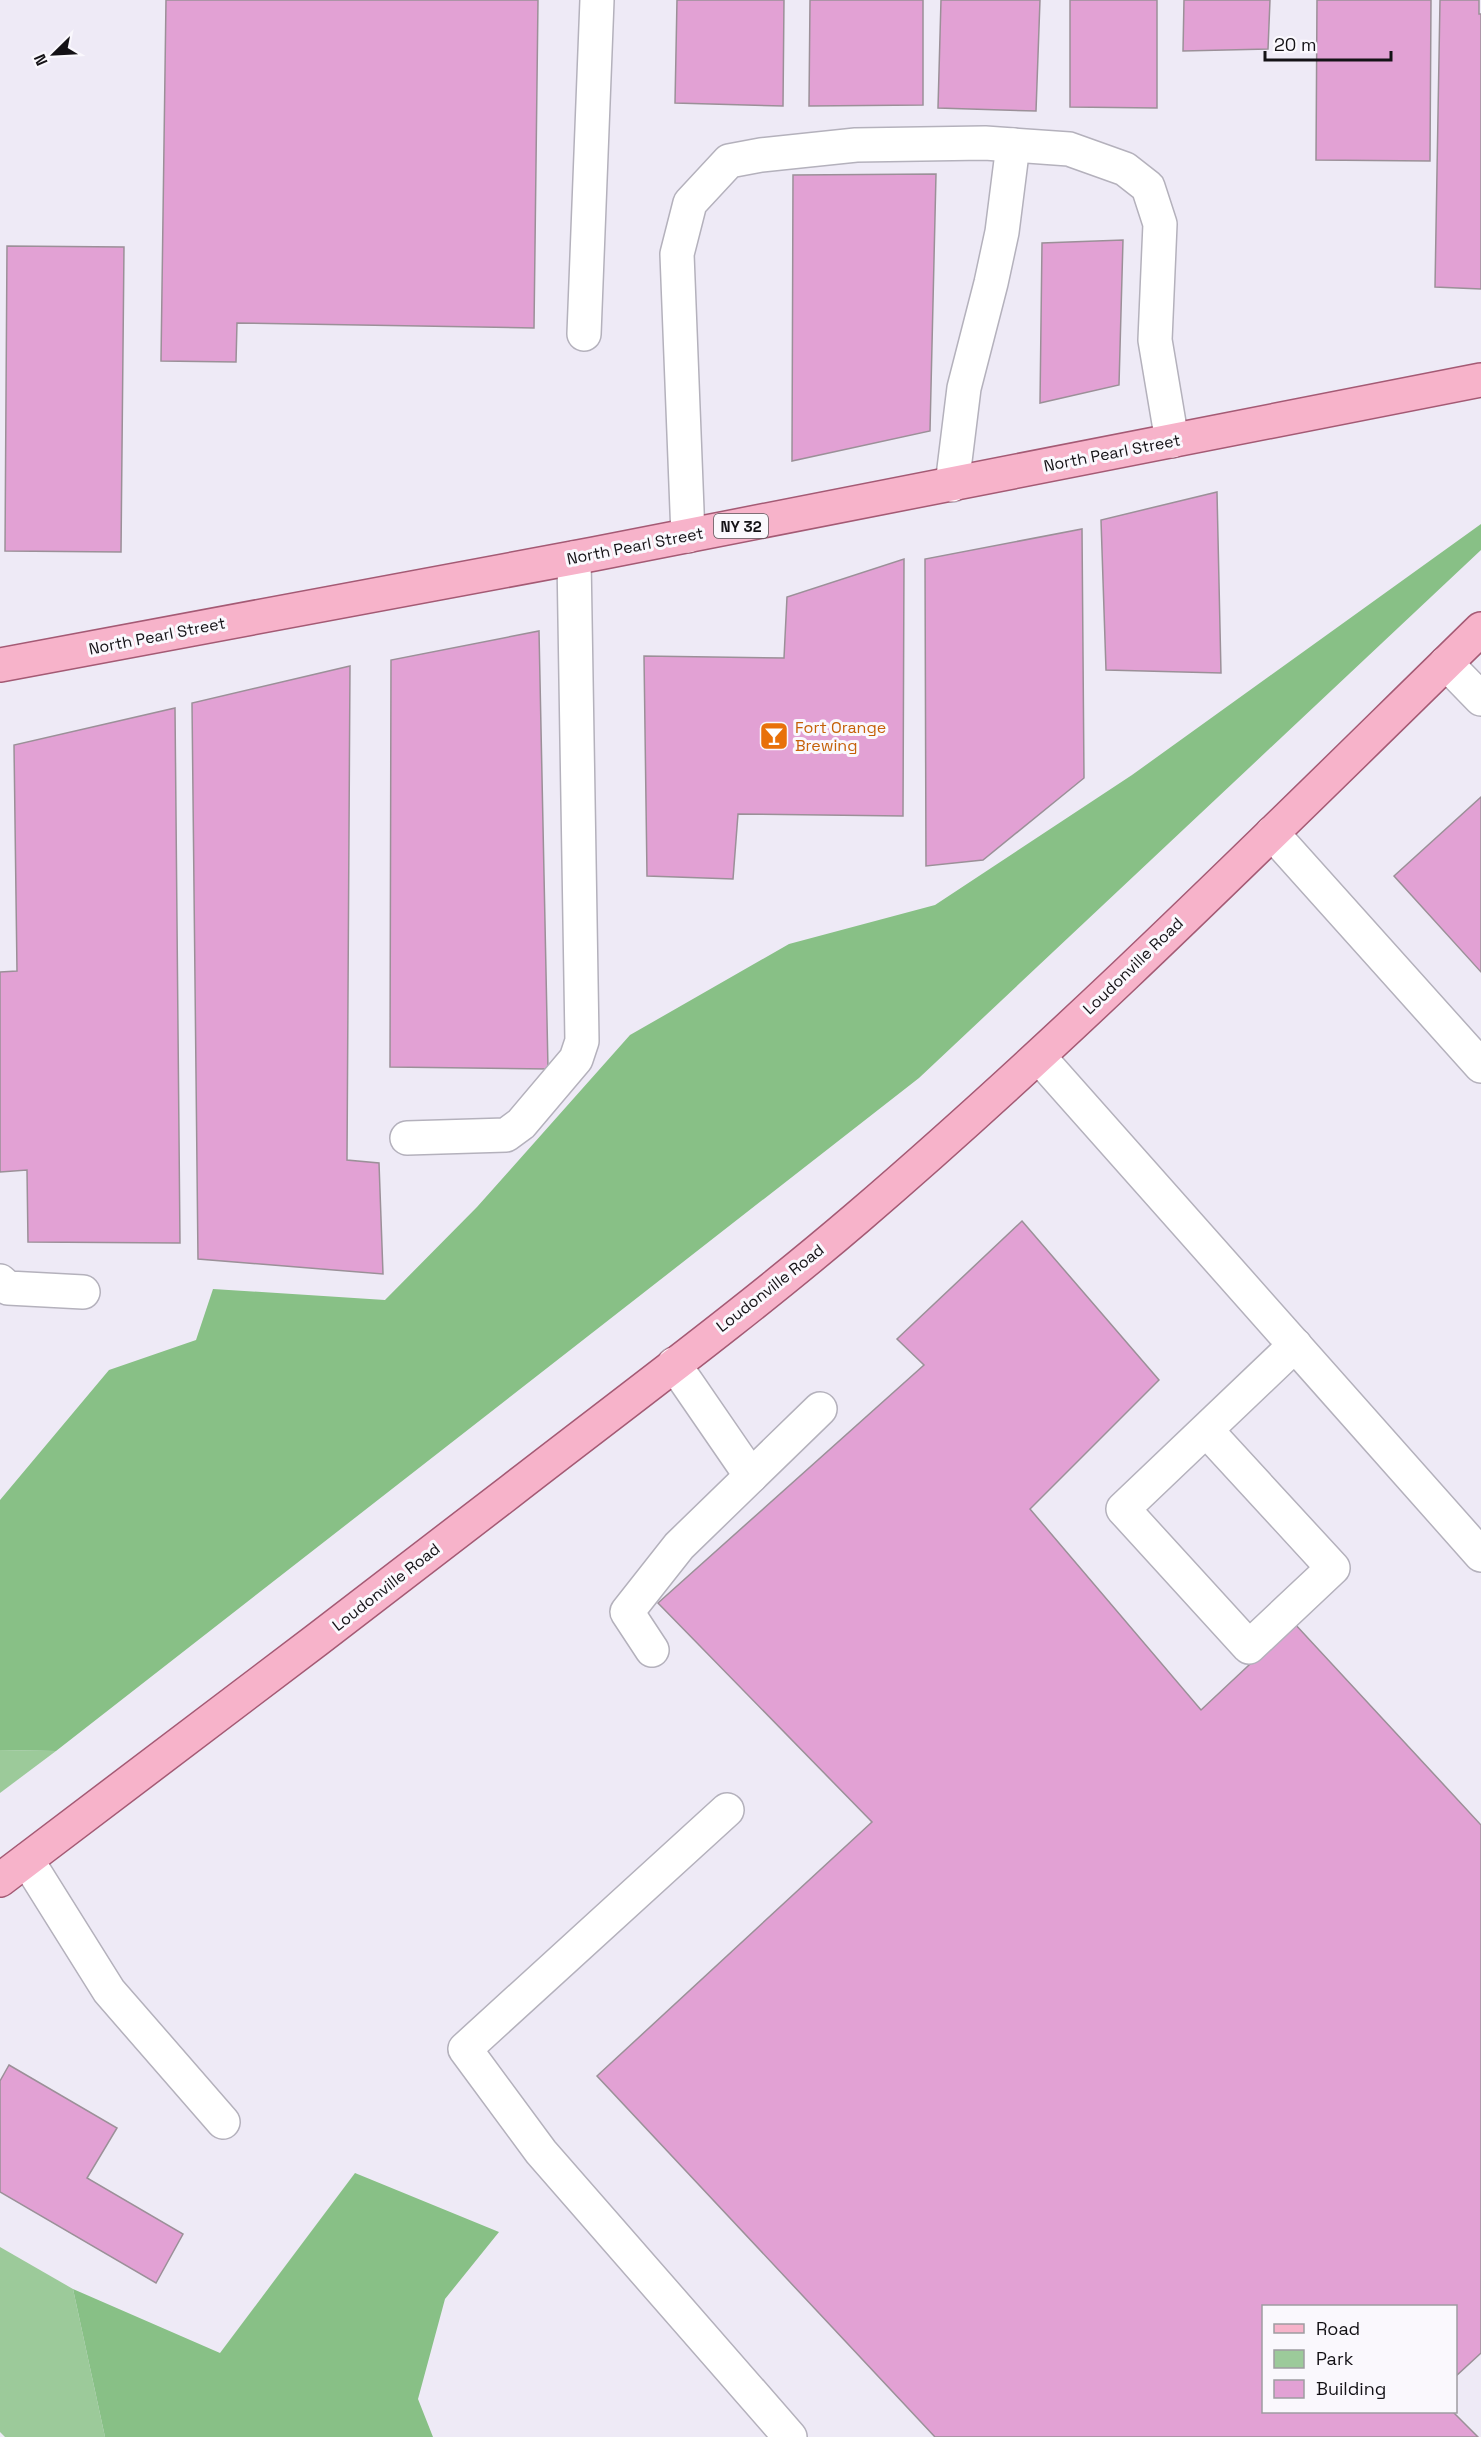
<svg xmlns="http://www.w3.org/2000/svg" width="1481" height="2437" font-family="'Space Grotesk',sans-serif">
<rect width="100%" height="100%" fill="#eeeaf6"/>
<!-- green -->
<g fill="#9cca9a">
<path d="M 0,1750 L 56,1751 L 0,1793 Z"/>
<path d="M 0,2247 L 73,2289 L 105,2437 L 5,2437 L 0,2432 Z"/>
</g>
<!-- forest -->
<g fill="#88c086">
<path d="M 1481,524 L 1481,550 L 919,1078 L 56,1751 L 0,1750 L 0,1500 L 109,1370 L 196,1340 L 213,1289 L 385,1300 L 477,1207 L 630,1035 L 789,944 L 935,905 L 1132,775 Z"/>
<path d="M 355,2173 L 499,2232 L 445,2299 L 418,2399 L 433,2437 L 105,2437 L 73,2289 L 220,2353 Z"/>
</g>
<!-- building -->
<g fill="#e2a1d4" stroke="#9b9098" stroke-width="1.5">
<path d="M 166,0 L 538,0 L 534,328 L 237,323 L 236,362 L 161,361 Z"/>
<path d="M 677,0 L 784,0 L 783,106 L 675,103 Z"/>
<path d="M 810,0 L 923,0 L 923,105 L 809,106 Z"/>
<path d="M 941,0 L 1040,0 L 1036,111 L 938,108 Z"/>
<path d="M 1070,0 L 1157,0 L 1157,108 L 1070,107 Z"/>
<path d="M 1184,0 L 1270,0 L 1268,49 L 1183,51 Z"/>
<path d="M 1317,0 L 1431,0 L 1430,161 L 1316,160 Z"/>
<path d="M 1440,0 L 1479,0 L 1479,14 L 1481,14 L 1481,289 L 1435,287 Z"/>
<path d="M 936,174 L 930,431 L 792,461 L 793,175 Z"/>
<path d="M 1123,240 L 1119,385 L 1040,403 L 1042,243 Z"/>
<path d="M 7,246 L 124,247 L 121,552 L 5,551 Z"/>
<path d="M 1217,492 L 1221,673 L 1106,670 L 1101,520 Z"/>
<path d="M 1082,529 L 1084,778 L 983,860 L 926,866 L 925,559 Z"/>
<path d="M 904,559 L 903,816 L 738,814 L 733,879 L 647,876 L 644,656 L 784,658 L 787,597 Z"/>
<path d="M 539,631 L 548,1069 L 390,1067 L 391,660 Z"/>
<path d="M 350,666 L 347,1160 L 379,1163 L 383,1274 L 198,1259 L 192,703 Z"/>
<path d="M 175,708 L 180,1243 L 28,1242 L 27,1170 L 0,1172 L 0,972 L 17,971 L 14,745 Z"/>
<path d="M 1481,797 L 1481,972 L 1394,876 Z"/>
<path d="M 1022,1221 L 1159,1380 L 1030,1509 L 1201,1710 L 1294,1623 L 1481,1825 L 1481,2353 L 1456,2376 L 1456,2306 L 1264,2306 L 1264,2412 L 1453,2412 L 1478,2437 L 935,2437 L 597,2076 L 872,1822 L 658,1603 L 924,1365 L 897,1339 Z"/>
<path d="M 9,2065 L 117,2128 L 87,2178 L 183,2234 L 156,2283 L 0,2192 L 0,2081 Z"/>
</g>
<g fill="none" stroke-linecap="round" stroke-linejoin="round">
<!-- minor casing -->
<g stroke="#b4b1bc" stroke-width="36">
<g id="minor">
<path d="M 584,334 L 597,0"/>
<path d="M 952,485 L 964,388 L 991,283 L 1002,232 L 1013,145"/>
<path d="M 688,536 L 677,254 L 690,203 L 729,161 L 761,155 L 856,145 L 985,143 L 1069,149 L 1125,169 L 1148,187 L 1160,224 L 1155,340 L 1172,441"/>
<path d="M 1446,663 L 1481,699"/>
<path d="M 1272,833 L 1481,1066"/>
<path d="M 1039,1057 L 1481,1555"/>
<path d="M 407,1138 L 506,1135 L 521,1124 L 576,1059 L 582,1041 L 574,558"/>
<path d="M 0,1281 L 8,1288 L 83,1292"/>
<path d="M 674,1364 L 751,1476"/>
<path d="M 1207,1431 L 1333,1568 L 1249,1647 L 1123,1509 L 1295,1345"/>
<path d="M 652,1650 L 627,1612 L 679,1546 L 820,1409"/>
<path d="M 727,1810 L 465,2049 L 541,2152 L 790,2437"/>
<path d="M 27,1860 L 109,1991 L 223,2122"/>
</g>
</g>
<!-- major casing -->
<g stroke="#a45a74" stroke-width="36">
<g id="major">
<path d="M 0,665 L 594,554 L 1481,380"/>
<path d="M 0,1880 C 172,1751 342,1621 512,1490 C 628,1400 746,1313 857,1218 C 1074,1032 1276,829 1481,629"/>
</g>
</g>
<!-- minor -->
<use href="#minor" stroke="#fff" stroke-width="33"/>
<!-- major -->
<use href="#major" stroke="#f7b3ca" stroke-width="33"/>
</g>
<!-- icons -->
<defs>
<g id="bar-square" transform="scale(1.5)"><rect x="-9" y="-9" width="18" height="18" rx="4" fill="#e8710a" stroke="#faf8fd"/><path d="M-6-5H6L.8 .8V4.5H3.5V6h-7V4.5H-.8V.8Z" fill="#fff"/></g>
</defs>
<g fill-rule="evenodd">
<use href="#bar-square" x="774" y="736"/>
</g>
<g text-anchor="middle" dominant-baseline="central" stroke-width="6" stroke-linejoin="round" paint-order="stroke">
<!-- shield labels -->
<rect fill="#faf8fd" stroke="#59575b" stroke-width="1.5" x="714" y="514" width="54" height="24" rx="4.5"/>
<g font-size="15" font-weight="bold" fill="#141216">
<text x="741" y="526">NY 32</text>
</g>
<!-- street labels -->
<g font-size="16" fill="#141216" stroke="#faf8fd">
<text transform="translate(1112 453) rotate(-11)">North Pearl Street</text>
<text transform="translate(635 546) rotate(-11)">North Pearl Street</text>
<text transform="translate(157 636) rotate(-11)">North Pearl Street</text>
<text transform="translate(1133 966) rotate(-44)">Loudonville Road</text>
<text transform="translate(770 1288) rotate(-38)">Loudonville Road</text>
<text transform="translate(386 1587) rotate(-38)">Loudonville Road</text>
</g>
<!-- food labels -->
<g font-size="16" fill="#c56008" stroke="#faf8fd" text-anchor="start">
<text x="795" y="727">Fort Orange<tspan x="795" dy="18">Brewing</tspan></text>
</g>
</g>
<!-- legend -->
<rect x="1262" y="2305" width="195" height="108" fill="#faf8fd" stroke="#9e9ca1" stroke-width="1.5"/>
<rect x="1274" y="2324" width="30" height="9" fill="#f7b3ca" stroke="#9e9ca1" stroke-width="1.5"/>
<text x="1316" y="2335" font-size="18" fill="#141216">Road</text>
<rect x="1274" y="2350" width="30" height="18" fill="#9cca9a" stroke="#9e9ca1" stroke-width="1.5"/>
<text x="1316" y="2365" font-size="18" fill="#141216">Park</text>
<rect x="1274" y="2380" width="30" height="18" fill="#e2a1d4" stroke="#9e9ca1" stroke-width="1.5"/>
<text x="1316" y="2395" font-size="18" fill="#141216">Building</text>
<!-- north arrow -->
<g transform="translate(54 54) rotate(246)" stroke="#faf8fd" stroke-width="4.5" paint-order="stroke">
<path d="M0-4.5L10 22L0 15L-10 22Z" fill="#141216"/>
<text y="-9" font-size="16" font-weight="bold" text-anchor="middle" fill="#141216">N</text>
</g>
<!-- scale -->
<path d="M1265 51v9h126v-9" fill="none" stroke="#141216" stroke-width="3"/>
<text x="1274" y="51" font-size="18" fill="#141216" stroke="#faf8fd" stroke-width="4.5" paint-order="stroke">20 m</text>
</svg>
